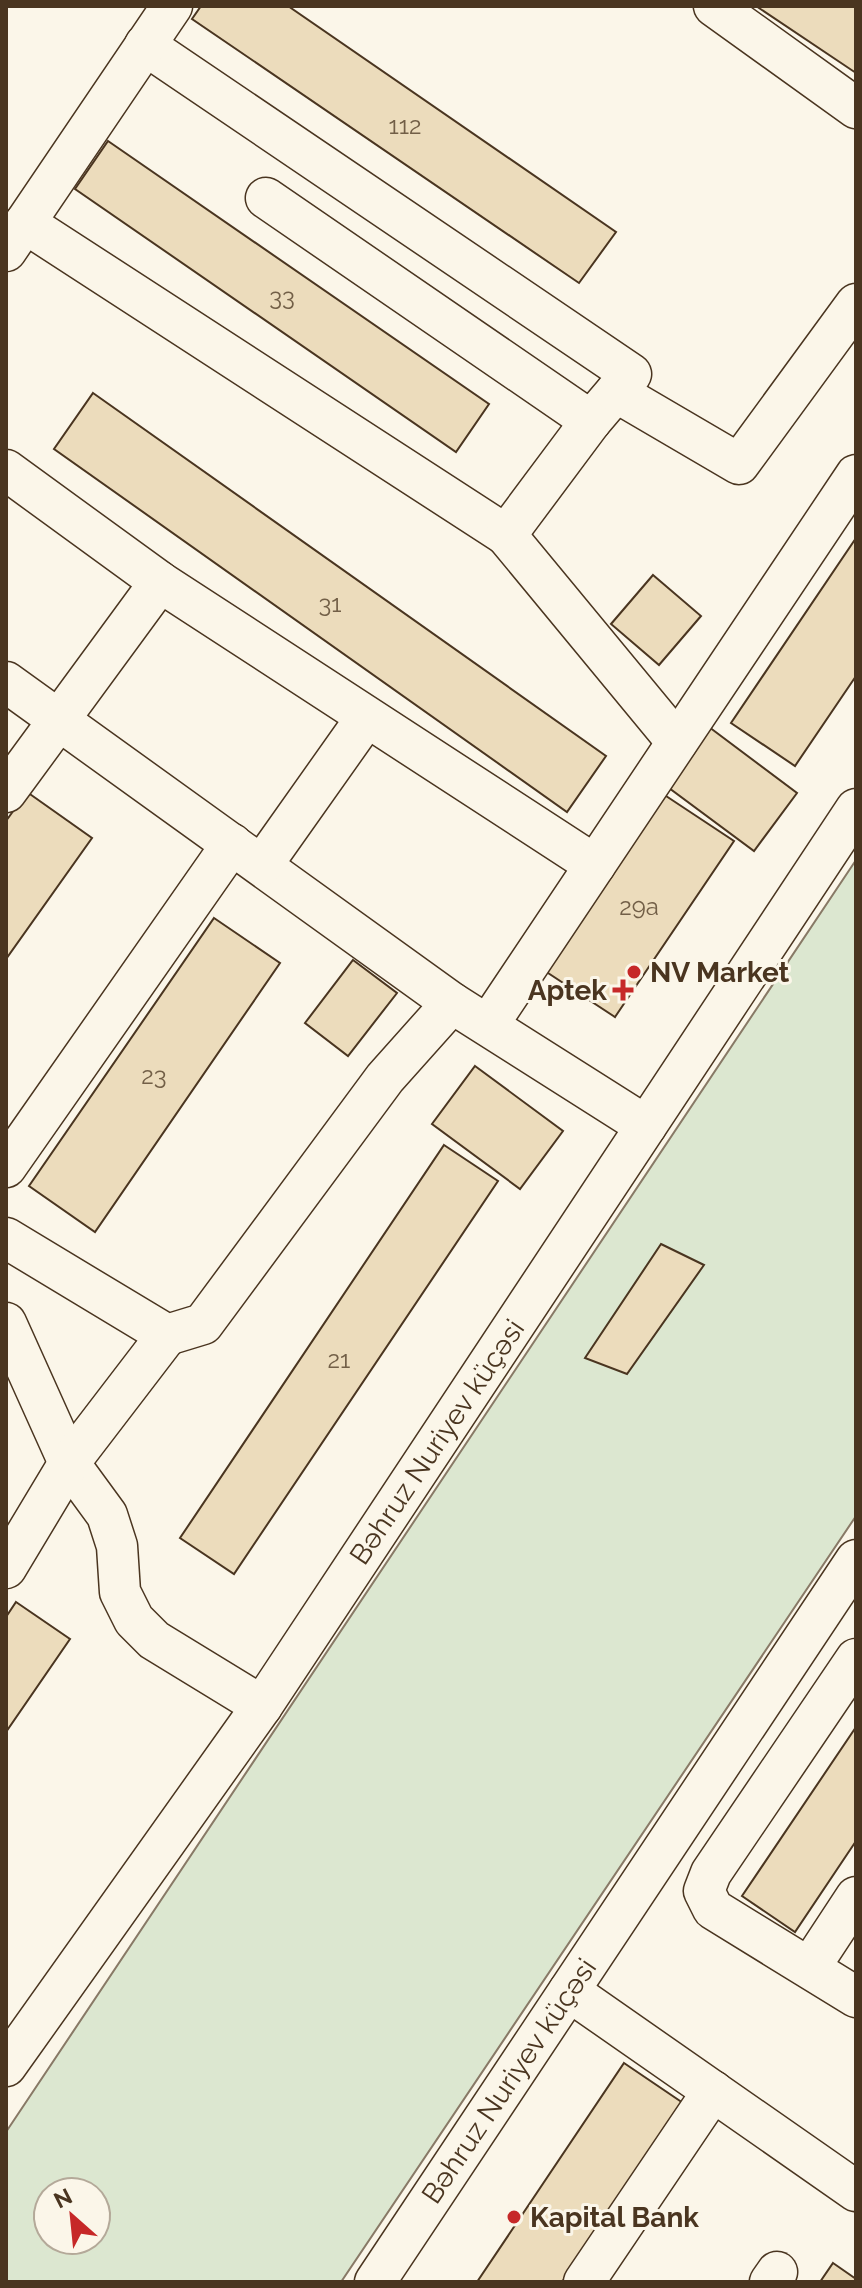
<svg xmlns="http://www.w3.org/2000/svg" width="862" height="2288" font-family="Raleway,sans-serif">
<rect width="100%" height="100%" fill="#fbf6e9"/>
<!-- green -->
<path fill="#dce7d0" stroke="#887966" stroke-width="2" fill-rule="evenodd" d="M 856,860 L 856,1516 L 341,2282 L 6,2282 L 6,2132 ZM 48,2192 L 96,2192 L 96,2240 L 48,2240 Z"/>
<!-- building -->
<g fill="#ecdcbc" stroke="#4a3520" stroke-width="2">
<path d="M 201,6 L 288,6 L 616,232 L 579,283 L 192,19 Z"/>
<path d="M 756,6 L 856,6 L 856,73 Z"/>
<path d="M 108,141 L 489,404 L 456,452 L 75,189 Z"/>
<path d="M 93,393 L 606,756 L 567,812 L 54,449 Z"/>
<path d="M 856,538 L 856,676 L 795,766 L 731,723 Z"/>
<path d="M 653,575 L 701,616 L 659,665 L 611,624 Z"/>
<path d="M 709,727 L 797,793 L 754,851 L 665,785 Z"/>
<path d="M 27,792 L 92,838 L 6,959 L 6,821 Z"/>
<path d="M 663,794 L 734,841 L 615,1017 L 545,971 Z"/>
<path d="M 214,918 L 280,963 L 95,1232 L 29,1186 Z"/>
<path d="M 353,960 L 397,993 L 348,1056 L 305,1023 Z"/>
<path d="M 475,1066 L 563,1131 L 520,1189 L 432,1124 Z"/>
<path d="M 444,1145 L 498,1181 L 234,1574 L 180,1538 Z"/>
<path d="M 661,1244 L 704,1265 L 627,1374 L 585,1358 Z"/>
<path d="M 16,1602 L 70,1639 L 6,1732 L 6,1617 Z"/>
<path d="M 856,1727 L 856,1841 L 795,1932 L 742,1896 Z"/>
<path d="M 624,2063 L 683,2103 L 562,2282 L 477,2282 Z"/>
<path d="M 833,2263 L 856,2279 L 856,2282 L 820,2282 Z"/>
</g>
<g fill="none" stroke-linecap="round" stroke-linejoin="round">
<!-- minor casing -->
<g stroke="#4a3520" stroke-width="43">
<g id="minor">
<path d="M 714,6 L 856,108"/>
<path d="M 145,45 L 631,374 L 591,421 L 266,198"/>
<path d="M 25,223 L 506,535 L 591,421"/>
<path d="M 6,251 L 172,6"/>
<path d="M 616,392 L 739,464 L 856,304"/>
<path d="M 6,470 L 160,582 L 595,865"/>
<path d="M 506,535 L 677,742"/>
<path d="M 6,682 L 452,1003 L 646,1126"/>
<path d="M 6,792 L 160,582"/>
<path d="M 262,865 L 366,718"/>
<path d="M 488,1025 L 856,475"/>
<path d="M 6,1167 L 232,844"/>
<path d="M 6,1238 L 167,1335 L 203,1324 L 385,1078 L 452,1003"/>
<path d="M 6,1323 L 69,1463 L 107,1515 L 117,1546 L 120,1592 L 134,1620 L 154,1640 L 262,1706"/>
<path d="M 6,1568 L 69,1463 L 167,1335"/>
<path d="M 856,1659 L 711,1873 L 704,1891 L 713,1909 L 856,1997"/>
<path d="M 810,1967 L 856,1897"/>
<path d="M 569,1991 L 856,2191"/>
<path d="M 6,2066 L 262,1706 L 856,809"/>
<path d="M 375,2282 L 856,1560"/>
<path d="M 584,2282 L 713,2091"/>
<path d="M 770,2282 L 777,2272"/>
</g>
</g>
<!-- minor -->
<use href="#minor" stroke="#fbf6e9" stroke-width="40"/>
</g>
<!-- markers -->
<g fill="#c62828" stroke="#fbf6e9" stroke-width="3">
<circle cx="634" cy="972" r="8"/>
<path d="M619 978h8v8h8v8h-8v8h-8v-8h-8v-8h8z"/>
<circle cx="514" cy="2217" r="8"/>
</g>
<g text-anchor="middle" dominant-baseline="central" stroke-width="6" stroke-linejoin="round" paint-order="stroke">
<!-- number labels -->
<g font-size="24" fill="#725f47">
<text x="405" y="125">112</text>
<text x="282" y="296">33</text>
<text x="330" y="603">31</text>
<text x="639" y="906">29a</text>
<text x="154" y="1075">23</text>
<text x="339" y="1359">21</text>
</g>
<!-- poi labels -->
<g font-size="28" font-weight="bold" fill="#4a3520" stroke="#fbf6e9" text-anchor="start">
<text x="650" y="972">NV Market</text>
<text x="607" y="990" text-anchor="end">Aptek</text>
<text x="530" y="2217">Kapital Bank</text>
</g>
<!-- street labels -->
<g font-size="28" fill="#4a3520" stroke="#fbf6e9">
<text transform="translate(437 1442) rotate(-56)">Bəhruz Nuriyev küçəsi</text>
<text transform="translate(509 2081) rotate(-56)">Bəhruz Nuriyev küçəsi</text>
</g>
</g>
<!-- border -->
<rect width="862" height="2288" fill="none" stroke="#4a3520" stroke-width="16"/>
<!-- north arrow -->
<g transform="translate(72 2216) rotate(333)"><circle r="38" fill="#fbf6e9" stroke="#b4a999" stroke-width="2"/>
<path d="M0-6L14 30L0 20L-14 30Z" fill="#c62828"/>
<text y="-12" font-size="22" font-weight="bold" text-anchor="middle" fill="#4a3520">N</text>
</g>
</svg>
